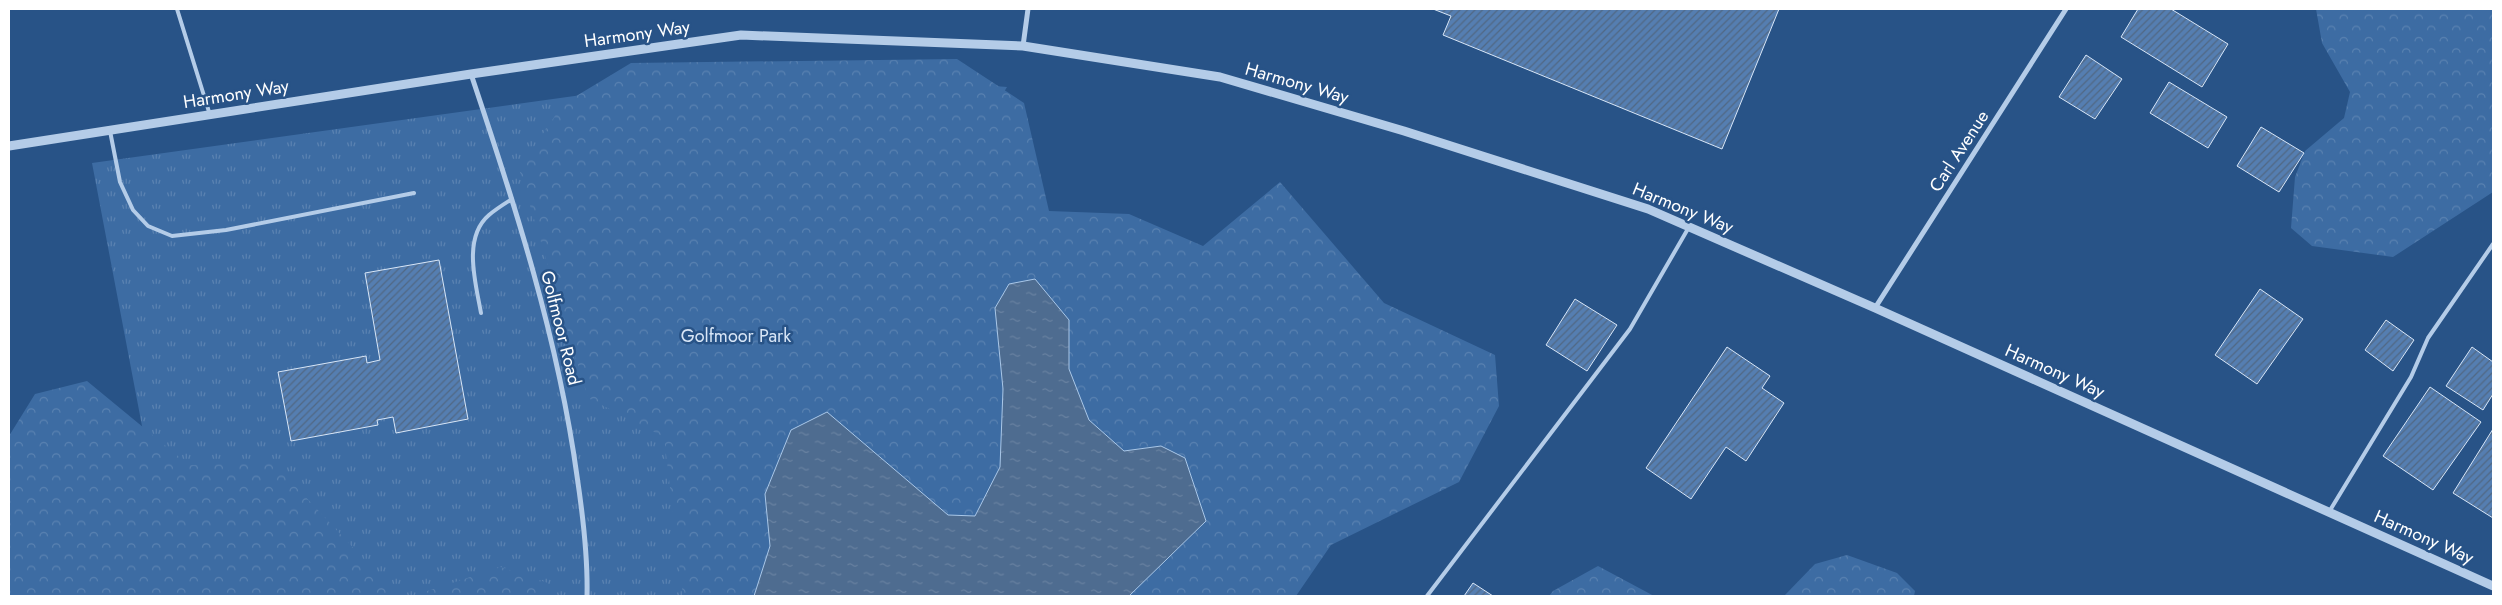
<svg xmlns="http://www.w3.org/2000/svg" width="2502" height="605" font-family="Jost,sans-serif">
<defs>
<pattern id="grass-tufts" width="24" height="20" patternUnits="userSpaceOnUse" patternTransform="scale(1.25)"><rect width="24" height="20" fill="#3d6ca3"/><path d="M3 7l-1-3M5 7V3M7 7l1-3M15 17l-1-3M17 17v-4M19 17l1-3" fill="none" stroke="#5a82b1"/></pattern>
<pattern id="forest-crowns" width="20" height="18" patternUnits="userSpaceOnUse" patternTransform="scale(1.25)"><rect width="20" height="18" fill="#3d6ca3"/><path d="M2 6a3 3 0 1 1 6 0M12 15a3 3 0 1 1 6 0" fill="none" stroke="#5a82b1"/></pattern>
<pattern id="water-ripples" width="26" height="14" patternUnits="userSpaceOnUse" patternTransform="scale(1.25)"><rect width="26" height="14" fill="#4e6c90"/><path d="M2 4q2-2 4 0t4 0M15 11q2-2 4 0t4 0" fill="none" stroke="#6982a1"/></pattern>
<pattern id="building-hatch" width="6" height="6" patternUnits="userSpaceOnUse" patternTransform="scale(1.25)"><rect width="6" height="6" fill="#557eb1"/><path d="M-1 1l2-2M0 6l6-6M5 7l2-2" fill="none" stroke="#516884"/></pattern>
</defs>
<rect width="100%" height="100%" fill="#285387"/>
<!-- grass -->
<path fill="url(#grass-tufts)" d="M 819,72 L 1007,87 L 948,184 L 1227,596 L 34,596 L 169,568 L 92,163 L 704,78 Z"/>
<!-- forest -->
<g fill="url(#forest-crowns)">
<path d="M 2316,9 L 2493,9 L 2493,192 L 2393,257 L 2312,246 L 2291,228 L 2295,177 L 2305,151 L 2344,118 L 2350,92 L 2322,43 Z"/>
<path d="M 957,59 L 1024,103 L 1049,211 L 1129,214 L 1203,246 L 1280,182 L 1384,303 L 1495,355 L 1499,406 L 1459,482 L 1331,545 L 1296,596 L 1129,596 L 1206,521 L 1161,446 L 1124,451 L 1089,420 L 1069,369 L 1069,320 L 995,308 L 1003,389 L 1000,467 L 975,516 L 948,515 L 827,412 L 791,430 L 765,493 L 770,546 L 754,596 L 683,596 L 664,437 L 588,398 L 519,169 L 563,104 L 631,63 Z"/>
<path d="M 87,381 L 189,465 L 274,463 L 398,596 L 9,596 L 9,436 L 35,394 Z"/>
<path d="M 1847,555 L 1897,573 L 1915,591 L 1914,596 L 1784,596 L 1815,564 Z"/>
<path d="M 1598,566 L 1654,596 L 1549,596 L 1553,591 Z"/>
<path d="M 501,567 L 548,583 L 552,596 L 412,596 Z"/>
</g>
<!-- water -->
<path fill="url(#water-ripples)" stroke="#a9c7e8" d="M 1035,279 L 1069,320 L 1069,369 L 1089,420 L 1124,451 L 1161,446 L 1185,458 L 1206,521 L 1129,596 L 754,596 L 770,546 L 765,494 L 791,430 L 827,412 L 948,515 L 975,516 L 1000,467 L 1003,389 L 995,308 L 1009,284 Z"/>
<!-- building -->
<g fill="url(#building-hatch)" stroke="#d8e6f7">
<path d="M 1433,9 L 1779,9 L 1722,149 L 1443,35 L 1451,16 Z"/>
<path d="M 2138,9 L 2171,9 L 2228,44 L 2202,87 L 2121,37 Z"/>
<path d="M 2086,55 L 2122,79 L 2095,119 L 2059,97 Z"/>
<path d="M 2169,82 L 2227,117 L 2208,148 L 2150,113 Z"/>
<path d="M 2261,127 L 2304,153 L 2279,192 L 2237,166 Z"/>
<path d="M 439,260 L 468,419 L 396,433 L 393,417 L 377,420 L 378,425 L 291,441 L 278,372 L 366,356 L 367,363 L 380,360 L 365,273 Z"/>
<path d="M 2260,289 L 2303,319 L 2257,384 L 2215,355 Z"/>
<path d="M 1575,299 L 1617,325 L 1587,371 L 1546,345 Z"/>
<path d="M 2386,320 L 2414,340 L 2393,371 L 2365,350 Z"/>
<path d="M 1727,347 L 1770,376 L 1762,388 L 1784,403 L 1746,461 L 1726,447 L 1691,499 L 1646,468 Z"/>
<path d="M 2472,347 L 2493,362 L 2493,394 L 2483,410 L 2446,386 Z"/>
<path d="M 2430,387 L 2481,422 L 2433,490 L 2383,456 Z"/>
<path d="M 2493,429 L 2493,518 L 2453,493 Z"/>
<path d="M 1473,583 L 1493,596 L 1464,596 Z"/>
</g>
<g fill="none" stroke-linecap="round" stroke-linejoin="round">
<!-- service -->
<g stroke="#b4cce8" stroke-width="4">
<path d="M 177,9 L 210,115"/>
<path d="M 110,131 L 120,182 L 133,210 L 148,226 L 172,236 L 226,230 L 414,193"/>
<path d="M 481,313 C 476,284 462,238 489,215 C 496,209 504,204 512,199"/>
<path d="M 2329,512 L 2411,377 L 2428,338 L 2493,244"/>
<path d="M 1427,596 L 1630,329 L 1689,227"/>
</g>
<!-- minor -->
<g stroke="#b4cce8" stroke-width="5">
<path d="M 1023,46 L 1028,9"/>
<path d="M 471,74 C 515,205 558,338 577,476 C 583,516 588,556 587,596"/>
<path d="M 1875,308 L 2066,9"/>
</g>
<!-- tertiary -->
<path stroke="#b4cce8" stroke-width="9" d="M 9,146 L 471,74 L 741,35 L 1023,46 L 1220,77 L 1404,131 L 1648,209 L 1875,308 L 2493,586"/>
</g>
<g text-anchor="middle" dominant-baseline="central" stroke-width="5" stroke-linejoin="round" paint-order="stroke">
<!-- street labels -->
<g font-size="18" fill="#fff" stroke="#285387">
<text transform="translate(637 34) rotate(-8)">Harmony Way</text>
<text transform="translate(1297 83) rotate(16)">Harmony Way</text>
<text transform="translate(236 94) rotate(-9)">Harmony Way</text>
<text transform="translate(1959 151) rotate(-57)">Carl Avenue</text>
<text transform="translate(1683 208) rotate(22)">Harmony Way</text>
<text transform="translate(561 328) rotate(76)">Golfmoor Road</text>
<text transform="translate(2055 371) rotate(24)">Harmony Way</text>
<text transform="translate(2424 537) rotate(24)">Harmony Way</text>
</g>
<!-- park labels -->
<g font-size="18" fill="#d8e6f7" stroke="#285387">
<text x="736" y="336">Golfmoor Park</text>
</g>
</g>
<!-- border -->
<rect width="2502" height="605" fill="none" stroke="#ffffff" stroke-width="20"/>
</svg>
